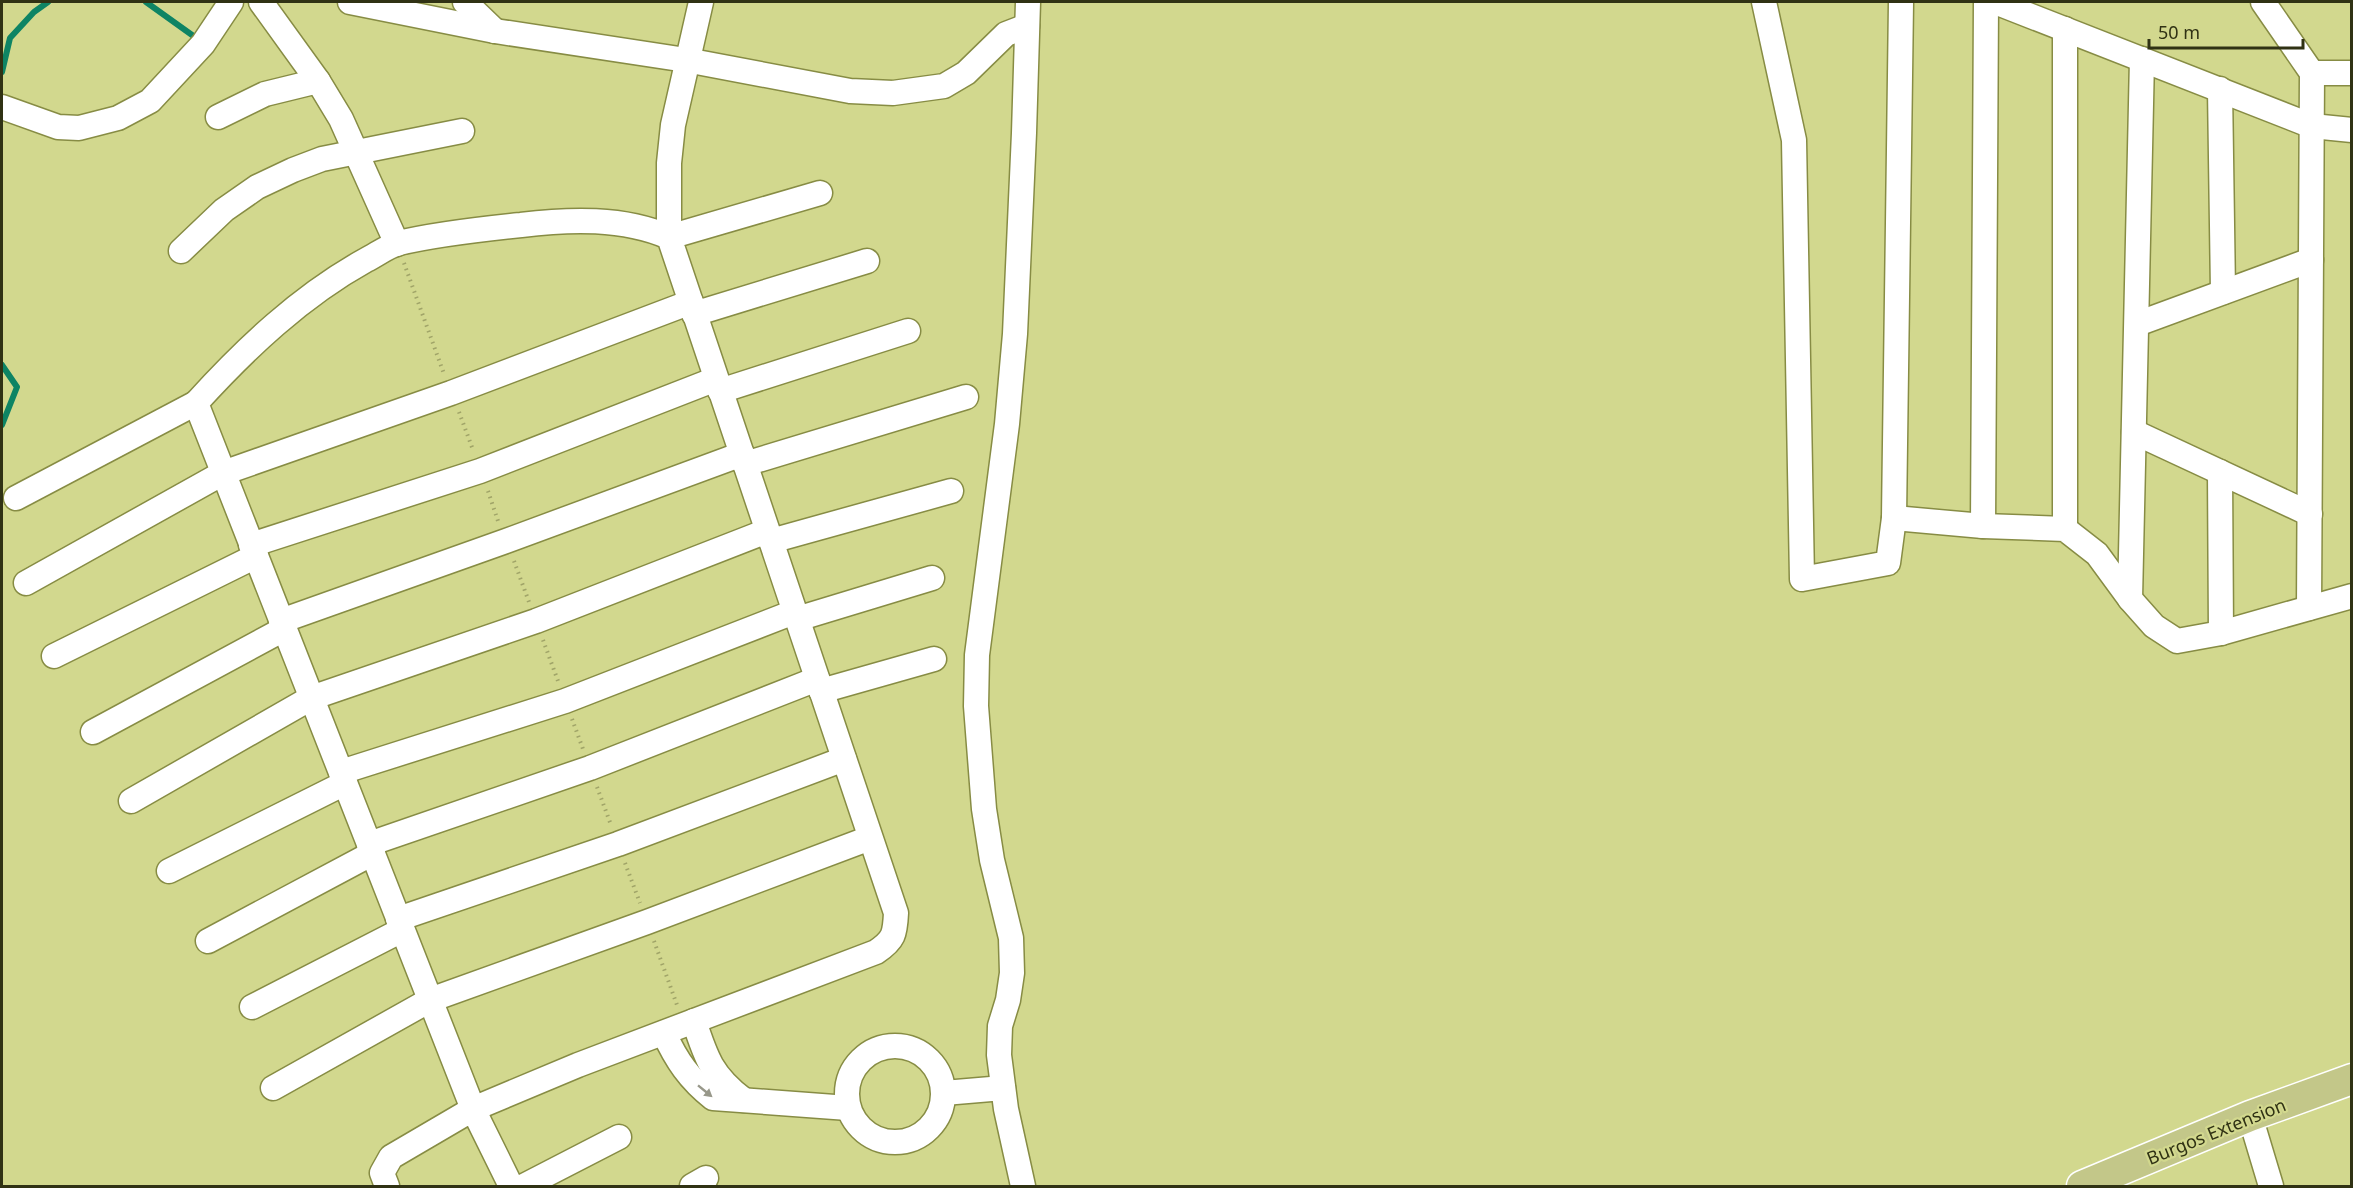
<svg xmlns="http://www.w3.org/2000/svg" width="2353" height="1188" font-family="'Noto Sans',sans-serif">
<rect width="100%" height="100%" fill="#d2d88e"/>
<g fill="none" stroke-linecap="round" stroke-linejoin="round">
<!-- stream -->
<g stroke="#0e8464" stroke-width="6">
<path d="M 146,2 L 199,40"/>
<path d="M 2,72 L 10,38 L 34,12 L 48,2"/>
<path d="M 2,365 L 17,387 L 2,425"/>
</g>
<!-- minor casing -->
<g stroke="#878c44" stroke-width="27">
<g id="minor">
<path d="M 261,2 L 318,81 L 341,119 L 397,244"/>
<path d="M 350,2 L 495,31 L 686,60 L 850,91 L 893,93 L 944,86 L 966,73 L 1006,34 L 1027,26"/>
<path d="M 465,2 L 495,31"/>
<path d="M 701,2 L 673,125 L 669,163 L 669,237 L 896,913 C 895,934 894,940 876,952 L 578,1065 L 473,1109 L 196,403 C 246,348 301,296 366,260 C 376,255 388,246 399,243 C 436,234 482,229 521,225 C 569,219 623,217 669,237 L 820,193"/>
<path d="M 1764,2 L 1794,140 L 1802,579 L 1888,563 L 1894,518 L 1901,2"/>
<path d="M 1995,2 L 2312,126 L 2352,130"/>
<path d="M 2263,2 L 2312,73 L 2309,608"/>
<path d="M 2065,29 L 2065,529"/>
<path d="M 2312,73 L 2352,73"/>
<path d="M 2220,89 L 2223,292"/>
<path d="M 2,107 L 58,127 L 79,128 L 118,118 L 150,101 L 203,44 L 231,2"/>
<path d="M 218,117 L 265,94 L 318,81"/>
<path d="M 181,251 L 224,210 L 257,187 L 293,170 L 322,159 L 462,131"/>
<path d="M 694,314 L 867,261"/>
<path d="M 2137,324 L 2311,260"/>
<path d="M 720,391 L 908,331"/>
<path d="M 2134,432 L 2310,514"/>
<path d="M 745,464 L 966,397"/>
<path d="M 2220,472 L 2221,633"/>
<path d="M 16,498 L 196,403"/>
<path d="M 1894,518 L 1983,526 L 2065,529 L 2097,554 L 2130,599 L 2154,626 L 2177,641 L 2221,633 L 2352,596"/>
<path d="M 1983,526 L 1986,2"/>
<path d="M 771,541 L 951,491"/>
<path d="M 251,545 L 480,471 L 716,379"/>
<path d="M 26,583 L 223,473 L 451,393 L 691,302"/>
<path d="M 2130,599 L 2142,59"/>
<path d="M 797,619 L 932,578"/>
<path d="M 281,621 L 506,541 L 742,454"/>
<path d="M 54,656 L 256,556"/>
<path d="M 821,691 L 934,659"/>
<path d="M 93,732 L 284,629"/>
<path d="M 341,772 L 565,701 L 794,612"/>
<path d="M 131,801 L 311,698 L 536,621 L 767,531"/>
<path d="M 369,844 L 590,768 L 817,679"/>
<path d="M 169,871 L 345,783"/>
<path d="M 398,919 L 618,844 L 844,759"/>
<path d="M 208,941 L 373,853"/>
<path d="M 252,1007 L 402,930"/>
<path d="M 694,1021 C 706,1058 712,1076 744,1100"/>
<path d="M 664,1033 C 676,1060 690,1080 713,1098 L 848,1108"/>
<circle cx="895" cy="1094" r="48"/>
<path d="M 273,1088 L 430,1000 L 647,922 L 870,838"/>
<path d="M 944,1093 L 1003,1088"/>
<path d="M 2250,1116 L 2271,1186"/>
<path d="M 387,1186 L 382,1173 L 391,1157 L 473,1109 L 511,1186"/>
<path d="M 524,1186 L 619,1137"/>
<path d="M 692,1186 L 706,1178"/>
<path d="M 1023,1186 L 1006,1109 L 999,1055 L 1000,1026 L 1008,1000 L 1012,973 L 1011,938 L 992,860 L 984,809 L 976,706 L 977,655 L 1007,424 L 1015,334 L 1024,133 L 1028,2"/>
</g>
</g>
<!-- major casing -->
<g stroke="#fff" stroke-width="33">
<path id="major" d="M 2082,1186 L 2250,1116 L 2352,1079"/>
</g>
<!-- path -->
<g stroke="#a0a468" stroke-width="4" stroke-dasharray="1.5 4.5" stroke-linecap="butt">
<path d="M 404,263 L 444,374"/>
<path d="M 459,412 L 473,450"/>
<path d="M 488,491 L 498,521"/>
<path d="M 514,561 L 529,602"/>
<path d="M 543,640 L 558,681"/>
<path d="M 572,719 L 583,749"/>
<path d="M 597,787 L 611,825"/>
<path d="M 625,863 L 640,903"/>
<path d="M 654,941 L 677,1005"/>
</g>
<!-- minor -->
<use href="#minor" stroke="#fff" stroke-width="24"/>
<!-- major -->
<use href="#major" stroke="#c3c789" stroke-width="30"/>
</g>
<!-- one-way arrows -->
<defs><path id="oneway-solid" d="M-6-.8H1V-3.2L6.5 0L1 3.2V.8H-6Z" transform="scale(1.5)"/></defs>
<use fill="#98988a" href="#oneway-solid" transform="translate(705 1091) rotate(39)"/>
<g text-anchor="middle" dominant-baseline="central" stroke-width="4.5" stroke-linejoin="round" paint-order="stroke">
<!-- street labels -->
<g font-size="18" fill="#303214" stroke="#d2d88e">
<text transform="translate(2216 1131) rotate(-22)">Burgos Extension</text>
</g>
</g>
<!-- border -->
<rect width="2353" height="1188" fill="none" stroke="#303214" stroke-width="6"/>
<!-- scale -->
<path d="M2149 39v9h154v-9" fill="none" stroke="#303214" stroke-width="3"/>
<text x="2158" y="39" font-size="18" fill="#303214" stroke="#d2d88e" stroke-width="4.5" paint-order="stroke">50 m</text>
</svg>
